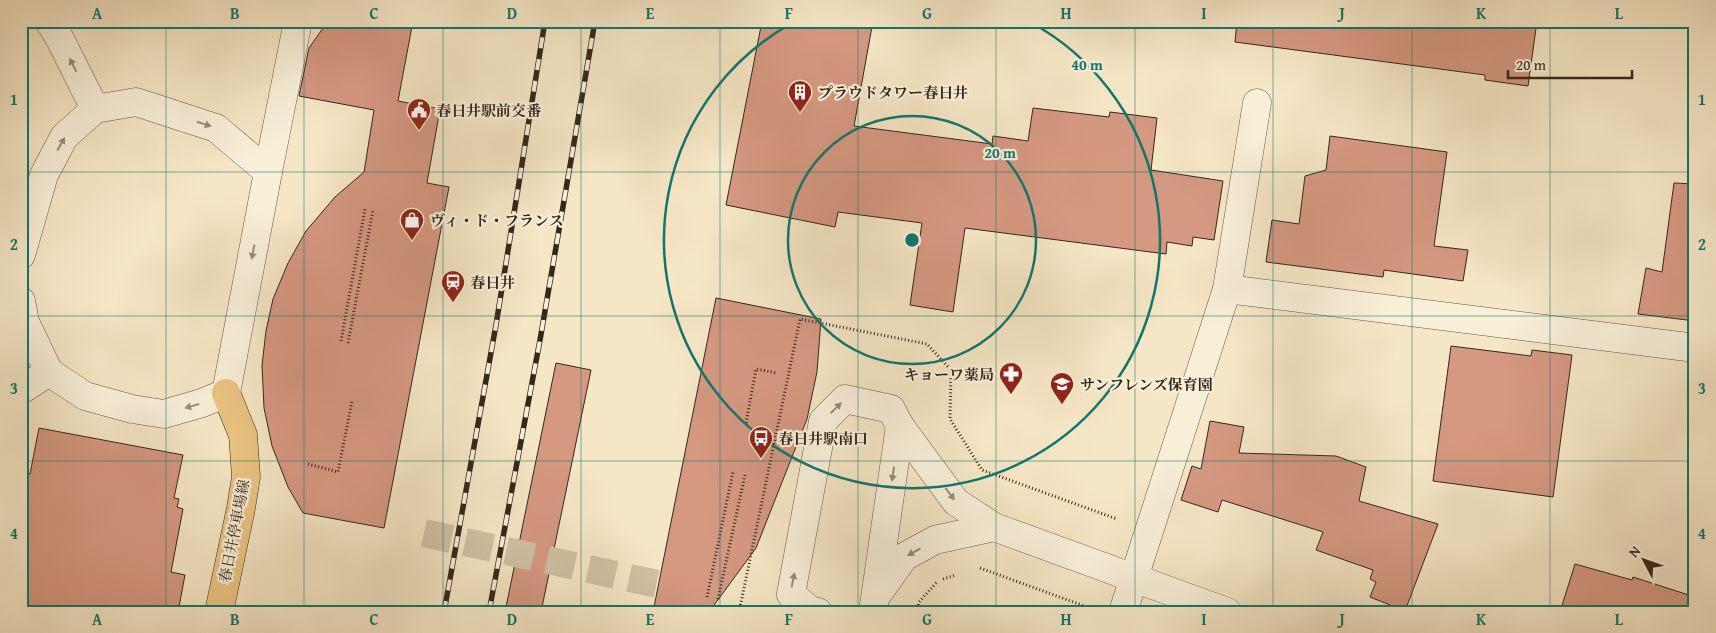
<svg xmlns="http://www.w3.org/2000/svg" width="1716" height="633" font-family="'Gentium Book Plus','Noto Serif JP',serif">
<rect width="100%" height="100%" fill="#f5e6c5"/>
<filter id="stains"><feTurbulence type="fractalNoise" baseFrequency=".004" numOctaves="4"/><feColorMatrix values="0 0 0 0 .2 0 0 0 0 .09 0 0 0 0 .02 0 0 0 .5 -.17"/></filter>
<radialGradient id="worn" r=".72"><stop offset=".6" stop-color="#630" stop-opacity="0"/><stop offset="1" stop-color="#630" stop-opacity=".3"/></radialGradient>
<!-- building -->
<g fill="#d59881" stroke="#35271b">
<path d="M 328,21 L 413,21 L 398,101 L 440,109 L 427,183 L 449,187 L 384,528 L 303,513 L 288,487 L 272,446 L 264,408 L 262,365 L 266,331 L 273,299 L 288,263 L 306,231 L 335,197 L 364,172 L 374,110 L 299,96 L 309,48 Z"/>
<path d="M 762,21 L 873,21 L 854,126 L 992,144 L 993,136 L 1028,141 L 1033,108 L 1109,117 L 1110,112 L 1157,118 L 1151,170 L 1223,181 L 1214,240 L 1193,237 L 1192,246 L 1167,242 L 1166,254 L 965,228 L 953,312 L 910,305 L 922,223 L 838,212 L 835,227 L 726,205 Z"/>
<path d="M 1237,21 L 1537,21 L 1528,86 L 1485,80 L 1485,75 L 1235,42 Z"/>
<path d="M 1330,136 L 1447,152 L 1434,246 L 1468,250 L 1463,281 L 1384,270 L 1383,277 L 1266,262 L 1272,220 L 1299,224 L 1305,176 L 1326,170 Z"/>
<path d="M 1674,183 L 1695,184 L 1695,321 L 1638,314 L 1646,268 L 1662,272 Z"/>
<path d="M 716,298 L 821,319 L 817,372 L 807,419 L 756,548 L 709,612 L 653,612 Z"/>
<path d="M 1451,346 L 1531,356 L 1532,350 L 1572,355 L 1553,497 L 1433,481 Z"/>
<path d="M 556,363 L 591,370 L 541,612 L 505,612 Z"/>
<path d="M 1210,421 L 1244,427 L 1239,453 L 1336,456 L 1366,467 L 1359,501 L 1438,524 L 1405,611 L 1370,597 L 1376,582 L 1370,579 L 1373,570 L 1316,550 L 1323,532 L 1222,500 L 1218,512 L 1181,500 L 1192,466 L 1201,469 Z"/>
<path d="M 39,428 L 183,455 L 174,498 L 179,499 L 177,507 L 183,509 L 171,572 L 185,575 L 178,612 L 21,612 L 21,472 L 30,474 Z"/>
<path d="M 1575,564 L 1632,580 L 1633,577 L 1695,597 L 1695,612 L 1560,612 Z"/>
</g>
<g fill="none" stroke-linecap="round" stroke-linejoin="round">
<!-- minor-tunnel -->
<path stroke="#cfc0a3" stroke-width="28" stroke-dasharray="28 14" stroke-linecap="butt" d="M 424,533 L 662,585"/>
<!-- minor casing -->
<g stroke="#655746" stroke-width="29">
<g id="minor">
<path d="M 49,21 L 60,39 L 95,109"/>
<path d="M 268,172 L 298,21"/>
<path d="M 21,255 L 44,175 L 64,137 L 95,109 L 136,102 L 216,128 L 268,172 L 226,393 L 202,403 L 164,414 L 132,409 L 85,396 L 49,372 L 25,322 L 21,301"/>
<path d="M 1227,289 L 1695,348"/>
<path d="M 21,390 L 49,372"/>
<path d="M 879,592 L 904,557 L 935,540 L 994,527"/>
<path d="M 818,612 L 810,610 L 791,594 L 823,421 L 845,399 L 891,409 L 900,426 L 956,502 L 994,527 L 1227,612"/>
<path d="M 873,612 L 900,426"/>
<path d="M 1123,612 L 1227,289 L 1257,103"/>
</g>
</g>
<!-- major casing -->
<g stroke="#35271b" stroke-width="29">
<path id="major" d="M 219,612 L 241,508 L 246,477 L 243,435 L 226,393"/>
</g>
<!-- path -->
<g stroke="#35271b" stroke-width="3" stroke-dasharray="1 2.5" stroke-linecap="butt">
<path d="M 341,341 L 365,209"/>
<path d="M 348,343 L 373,210"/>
<path d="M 746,423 L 756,369 L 777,373"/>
<path d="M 308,464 L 338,472 L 352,401"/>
<path d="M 980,568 L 1087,607"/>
<path d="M 943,579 L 956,575"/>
<path d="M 707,597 L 733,472"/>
<path d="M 718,599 L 745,475"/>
<path d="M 739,612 L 800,319 L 927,344 L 951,370 L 950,419 L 982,470 L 1117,519"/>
<path d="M 917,612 L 919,602 L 937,582"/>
</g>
<!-- minor -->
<use href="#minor" stroke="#f8efd9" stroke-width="28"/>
<!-- major -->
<use href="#major" stroke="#eac382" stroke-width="28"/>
<!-- rail casing -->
<g stroke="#35271b" stroke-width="5.5">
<g id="rail">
<path d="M 444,612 L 496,325 L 545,21"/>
<path d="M 489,612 L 540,340 L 595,21"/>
</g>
</g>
<!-- rail -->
<use href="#rail" stroke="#f8efd9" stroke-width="4" stroke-dasharray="11" stroke-linecap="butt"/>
</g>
<!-- one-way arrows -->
<defs><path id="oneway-solid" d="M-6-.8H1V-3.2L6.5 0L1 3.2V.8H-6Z" transform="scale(1.25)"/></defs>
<g fill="#968b7a">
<use href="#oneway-solid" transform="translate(73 65) rotate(-117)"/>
<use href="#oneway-solid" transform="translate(204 124) rotate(18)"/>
<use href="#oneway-solid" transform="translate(61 144) rotate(-61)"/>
<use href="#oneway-solid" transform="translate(253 252) rotate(101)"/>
<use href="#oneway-solid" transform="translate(192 406) rotate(164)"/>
<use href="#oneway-solid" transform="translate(836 408) rotate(-44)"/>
<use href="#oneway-solid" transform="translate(893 474) rotate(98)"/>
<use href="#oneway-solid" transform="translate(950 494) rotate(53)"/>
<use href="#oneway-solid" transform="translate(914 552) rotate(151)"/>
<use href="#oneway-solid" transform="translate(793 580) rotate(-79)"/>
</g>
<!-- grid -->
<path fill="none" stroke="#0f766e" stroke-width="1" stroke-opacity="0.55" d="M 166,21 L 166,612M 304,21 L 304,612M 443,21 L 443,612M 581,21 L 581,612M 720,21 L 720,612M 858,21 L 858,612M 996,21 L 996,612M 1135,21 L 1135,612M 1273,21 L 1273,612M 1412,21 L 1412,612M 1550,21 L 1550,612M 21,172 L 1695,172M 21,316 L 1695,316M 21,461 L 1695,461"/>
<!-- distance rings -->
<g fill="none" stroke="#0f766e" stroke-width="2.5">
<circle cx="912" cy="240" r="124"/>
<path d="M1030 22A248 248 0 1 1 794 22"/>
</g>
<!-- icons -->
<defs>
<g id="building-pin" transform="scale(1.25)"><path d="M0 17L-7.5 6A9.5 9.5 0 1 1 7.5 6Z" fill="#8f2418" stroke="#f8efd9"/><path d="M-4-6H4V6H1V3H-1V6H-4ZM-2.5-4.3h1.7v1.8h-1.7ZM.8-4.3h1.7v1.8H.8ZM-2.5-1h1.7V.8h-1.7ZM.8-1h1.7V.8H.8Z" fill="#fff"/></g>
<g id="civic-pin" transform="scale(1.25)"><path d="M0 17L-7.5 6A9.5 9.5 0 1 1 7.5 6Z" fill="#8f2418" stroke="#f8efd9"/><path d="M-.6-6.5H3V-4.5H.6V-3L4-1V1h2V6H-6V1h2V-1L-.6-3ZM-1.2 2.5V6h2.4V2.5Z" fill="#fff"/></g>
<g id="shop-pin" transform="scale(1.25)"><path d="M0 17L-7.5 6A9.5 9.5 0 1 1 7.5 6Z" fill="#8f2418" stroke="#f8efd9"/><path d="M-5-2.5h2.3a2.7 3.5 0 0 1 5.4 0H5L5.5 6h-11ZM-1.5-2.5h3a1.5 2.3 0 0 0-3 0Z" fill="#fff"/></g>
<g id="station-pin" transform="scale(1.25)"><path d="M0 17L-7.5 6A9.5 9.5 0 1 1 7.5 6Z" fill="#8f2418" stroke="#f8efd9"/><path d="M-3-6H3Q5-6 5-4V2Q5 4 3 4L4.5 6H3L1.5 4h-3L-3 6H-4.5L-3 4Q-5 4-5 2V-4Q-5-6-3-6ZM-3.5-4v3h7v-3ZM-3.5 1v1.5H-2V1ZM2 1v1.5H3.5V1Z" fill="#fff"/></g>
<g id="pharmacy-pin" transform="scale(1.25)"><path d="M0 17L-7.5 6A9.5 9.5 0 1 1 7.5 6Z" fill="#8f2418" stroke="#f8efd9"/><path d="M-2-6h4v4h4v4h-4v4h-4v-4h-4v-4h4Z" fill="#fff"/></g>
<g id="school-pin" transform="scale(1.25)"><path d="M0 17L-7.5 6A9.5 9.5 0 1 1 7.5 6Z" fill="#8f2418" stroke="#f8efd9"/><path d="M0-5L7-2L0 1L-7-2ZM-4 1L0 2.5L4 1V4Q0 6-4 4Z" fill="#fff"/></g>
<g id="bus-pin" transform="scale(1.25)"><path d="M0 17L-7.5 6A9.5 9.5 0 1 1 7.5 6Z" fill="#8f2418" stroke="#f8efd9"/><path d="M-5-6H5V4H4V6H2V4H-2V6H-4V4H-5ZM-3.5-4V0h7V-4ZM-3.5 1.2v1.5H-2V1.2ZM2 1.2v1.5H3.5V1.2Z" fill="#fff"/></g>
</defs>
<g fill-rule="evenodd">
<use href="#building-pin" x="800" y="92"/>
<use href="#civic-pin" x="419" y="110"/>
<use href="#shop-pin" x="412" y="220"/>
<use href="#station-pin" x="453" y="282"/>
<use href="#pharmacy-pin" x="1011" y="374"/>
<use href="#school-pin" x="1062" y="384"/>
<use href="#bus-pin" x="761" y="438"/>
</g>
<g text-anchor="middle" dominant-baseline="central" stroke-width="4.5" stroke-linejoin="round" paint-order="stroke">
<!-- poi labels -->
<g font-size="15" font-weight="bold" fill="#35271b" stroke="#f8efd9" text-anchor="start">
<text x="818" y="92">プラウドタワー春日井</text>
<text x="436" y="110">春日井駅前交番</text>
<text x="430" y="220">ヴィ・ド・フランス</text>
<text x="470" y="282">春日井</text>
<text x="994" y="374" text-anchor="end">キョーワ薬局</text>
<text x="1080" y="384">サンフレンズ保育園</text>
<text x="778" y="438">春日井駅南口</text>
</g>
<!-- street labels -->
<g font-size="15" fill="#35271b" stroke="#f8efd9">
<text transform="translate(234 531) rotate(-79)">春日井停車場線</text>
</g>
</g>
<circle cx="912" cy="240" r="8" fill="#0f766e" stroke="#f8efd9" stroke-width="2.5"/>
<g font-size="15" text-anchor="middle" font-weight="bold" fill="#0f766e" stroke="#f8efd9" stroke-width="4.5" stroke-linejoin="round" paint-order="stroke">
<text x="1087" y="70">40 m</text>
<text x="1000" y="158">20 m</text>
</g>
<!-- margin -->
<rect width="1716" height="633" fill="none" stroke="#f5e6c5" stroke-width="55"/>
<!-- north arrow -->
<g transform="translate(1644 560) rotate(311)" stroke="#f8efd9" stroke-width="4" paint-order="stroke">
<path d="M0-4L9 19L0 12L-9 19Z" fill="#35271b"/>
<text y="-8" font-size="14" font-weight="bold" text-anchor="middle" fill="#35271b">N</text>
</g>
<!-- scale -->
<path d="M1508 70v8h124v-8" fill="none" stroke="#35271b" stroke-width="2.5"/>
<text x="1516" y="70" font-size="15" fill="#35271b" stroke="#f8efd9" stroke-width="4" paint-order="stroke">20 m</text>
<rect x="28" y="28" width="1660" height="578" fill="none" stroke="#0f766e" stroke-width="2"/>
<g font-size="16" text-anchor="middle" font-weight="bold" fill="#0f766e">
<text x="97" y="19">A</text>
<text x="235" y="19">B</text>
<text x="374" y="19">C</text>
<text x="512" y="19">D</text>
<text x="650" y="19">E</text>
<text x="789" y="19">F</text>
<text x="927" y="19">G</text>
<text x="1066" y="19">H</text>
<text x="1204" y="19">I</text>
<text x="1342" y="19">J</text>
<text x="1481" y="19">K</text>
<text x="1619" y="19">L</text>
<text x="14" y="105">1</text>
<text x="1702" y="105">1</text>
<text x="14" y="250">2</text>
<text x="1702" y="250">2</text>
<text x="14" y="394">3</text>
<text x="1702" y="394">3</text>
<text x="14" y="539">4</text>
<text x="1702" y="539">4</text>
<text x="97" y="625">A</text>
<text x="235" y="625">B</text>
<text x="374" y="625">C</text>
<text x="512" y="625">D</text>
<text x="650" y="625">E</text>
<text x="789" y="625">F</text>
<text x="927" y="625">G</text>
<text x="1066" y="625">H</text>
<text x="1204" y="625">I</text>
<text x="1342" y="625">J</text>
<text x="1481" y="625">K</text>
<text x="1619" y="625">L</text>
</g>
<rect width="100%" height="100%" filter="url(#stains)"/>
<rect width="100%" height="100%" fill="url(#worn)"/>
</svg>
